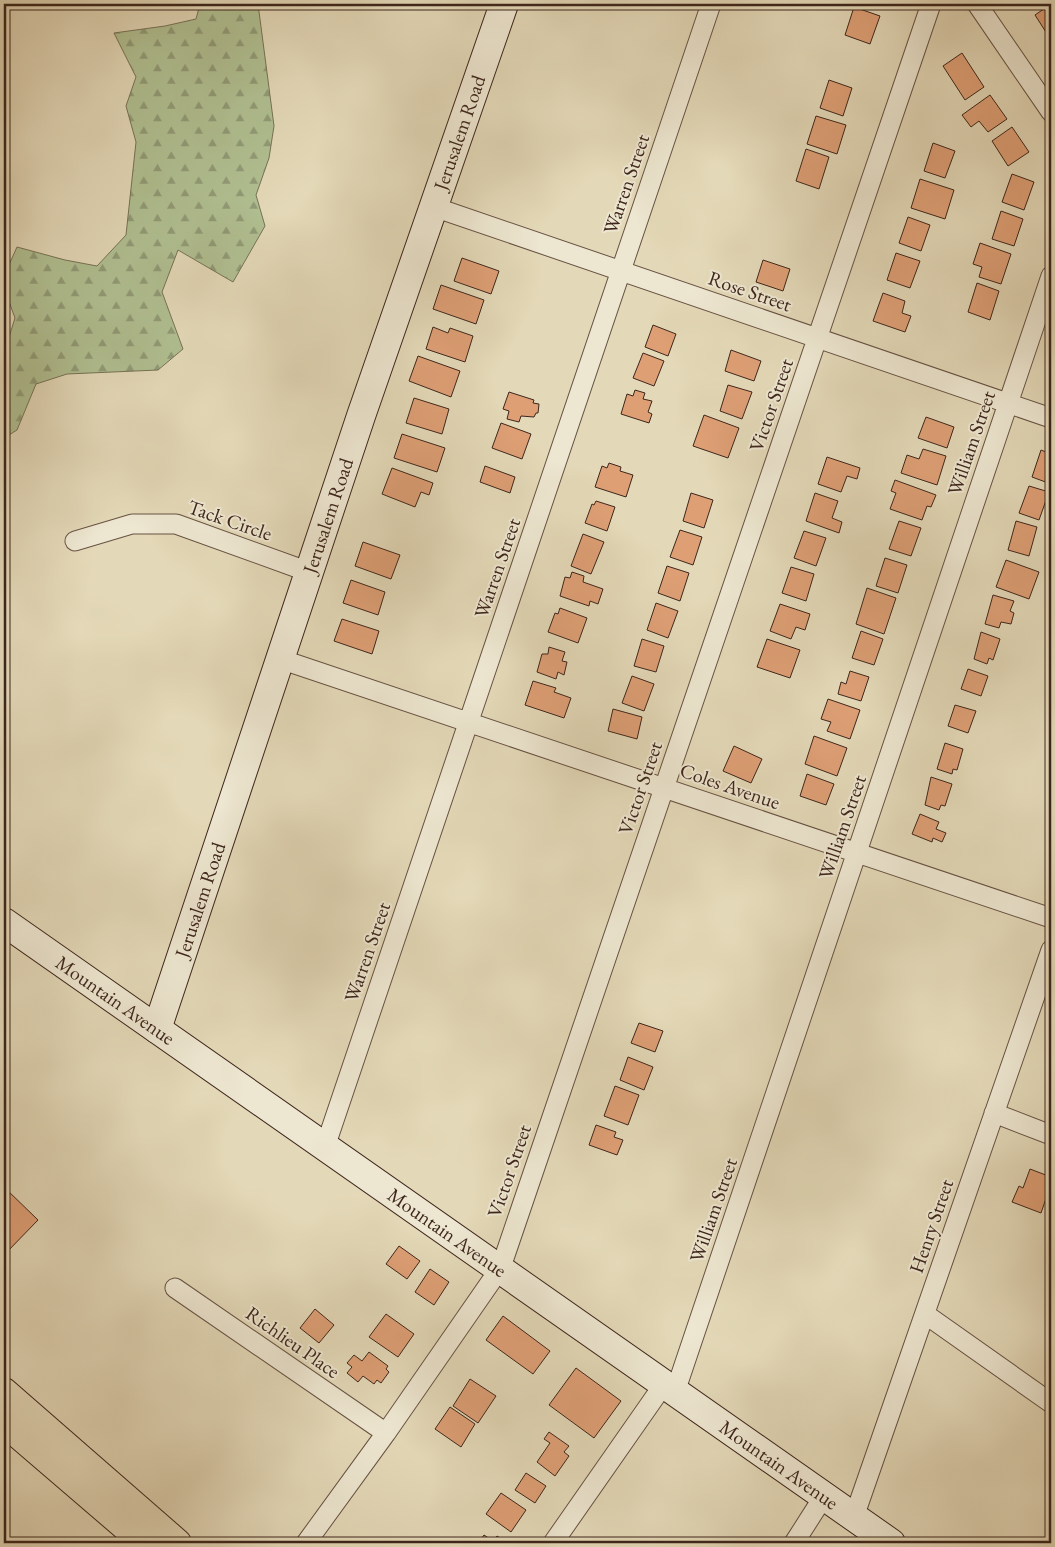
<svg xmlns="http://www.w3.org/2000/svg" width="1055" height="1547" viewBox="0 0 1055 1547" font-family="'EB Garamond',serif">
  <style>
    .forest { fill: url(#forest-firs); stroke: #777256 }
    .building { fill: #de9f75; stroke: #3e261c }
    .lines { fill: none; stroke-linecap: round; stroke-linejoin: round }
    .street-casing { stroke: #675243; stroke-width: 21 }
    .secondary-casing { stroke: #3e261c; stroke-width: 30 }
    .highway-casing { stroke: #3e261c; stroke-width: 30 }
    .street { stroke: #ede6d0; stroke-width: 19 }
    .secondary { stroke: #ede6d0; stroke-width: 28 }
    .highway { stroke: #e3d8b7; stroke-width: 28 }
    .labels { text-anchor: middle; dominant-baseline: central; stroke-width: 4; stroke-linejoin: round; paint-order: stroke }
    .street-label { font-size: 20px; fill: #3e261c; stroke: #ede6d0 }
  </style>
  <defs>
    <pattern id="forest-firs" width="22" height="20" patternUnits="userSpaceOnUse" patternTransform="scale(1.25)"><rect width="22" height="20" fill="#b0bf91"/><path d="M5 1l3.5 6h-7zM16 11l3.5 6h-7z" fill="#919b76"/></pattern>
  </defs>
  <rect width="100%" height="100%" fill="#e3d8b7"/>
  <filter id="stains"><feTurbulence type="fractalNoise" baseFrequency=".004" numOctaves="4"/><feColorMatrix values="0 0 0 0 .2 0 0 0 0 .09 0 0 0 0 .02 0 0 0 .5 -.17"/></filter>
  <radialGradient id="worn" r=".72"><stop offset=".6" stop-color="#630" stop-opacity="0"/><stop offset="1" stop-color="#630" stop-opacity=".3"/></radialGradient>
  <path class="forest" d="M200,4H258L274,126L269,158L256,195L265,226L233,282L178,250L162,292L183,349L158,370L67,374L36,384L17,430L4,438V353L15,318L4,288V276L17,247L65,260L97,266L126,235L136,142L126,106L136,77L114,33L165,26L196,19Z"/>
  <path class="building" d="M1051,4V40L1035,15Z
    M854,7L880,16L870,44L845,35Z
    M962,53L984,87L965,100L943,66Z
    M829,80L852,88L843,116L820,108Z
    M990,95L1007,119L988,132L979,121L971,127L962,115Z
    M816,116L846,125L837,154L807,144Z
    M1012,127L1029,152L1008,166L992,141Z
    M933,143L955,151L945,178L924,171Z
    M806,149L829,157L819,189L796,181Z
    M1012,174L1034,182L1024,210L1002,202Z
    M920,179L954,190L945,219L911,208Z
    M1001,211L1023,219L1014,246L992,239Z
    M908,217L930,225L921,251L899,243Z
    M980,243L1011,254L1001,284L979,277L982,267L973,264Z
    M896,253L920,261L910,288L887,280Z
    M462,258L499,271L491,294L454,281Z
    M763,260L790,269L783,291L756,282Z
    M977,283L999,291L990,320L968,312Z
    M441,285L484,300L476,324L433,309Z
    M883,293L905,301L902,313L911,316L905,332L873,321Z
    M653,325L676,334L668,356L645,347Z
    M433,327L448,333L450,328L473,336L465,362L426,349Z
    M731,350L761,361L754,381L725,371Z
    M643,353L664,361L654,386L633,378Z
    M418,356L460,371L451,397L409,381Z
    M728,385L752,392L742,419L720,411Z
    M635,390L645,393L643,399L652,401L648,412L652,414L649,423L621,414L627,394L633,396Z
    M509,392L534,400L533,403L539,404L538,413H536L534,417L521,416L519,422L507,419L509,411L503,409Z
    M414,398L449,409L442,434L406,423Z
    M704,415L739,428L728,458L693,446Z
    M926,417L954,427L947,448L918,438Z
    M501,423L531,434L522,459L492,448Z
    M402,434L445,448L437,472L394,458Z
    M923,449L946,456L937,485L901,473L907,455L919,459Z
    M1041,450L1051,454V484L1032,477Z
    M827,457L860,468L857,479L847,476L841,492L818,484Z
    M609,463L621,467L620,471L633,475L626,497L595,487L602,466L607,468Z
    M485,466L515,477L510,493L480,482Z
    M392,468L433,483L429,495L421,492L415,507L382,494Z
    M895,480L936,495L931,507L927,506L922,520L890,509L896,493L891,491Z
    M1029,486L1049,492L1039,520L1019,513Z
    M691,493L713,500L704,528L683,521Z
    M815,493L838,501L832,518L842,522L839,533L806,521Z
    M596,501L615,507L607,531L585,523L592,504L594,505Z
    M899,521L921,528L911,556L889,549Z
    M1016,521L1037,527L1029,556L1008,550Z
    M680,530L702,537L693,565L670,557Z
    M804,531L826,538L816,566L794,558Z
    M583,534L604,542L591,574L571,566Z
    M363,542L400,555L391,579L355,566Z
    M885,558L907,565L898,593L876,586Z
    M1006,560L1039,572L1029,599L996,587Z
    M667,566L689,573L680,601L658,593Z
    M791,567L814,574L806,601L782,593Z
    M572,572L584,576L583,582L603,589L598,604L590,601L589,606L560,596L565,577L570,578Z
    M351,580L385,592L378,615L343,603Z
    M867,588L896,598L884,634L856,624Z
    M993,595L1014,601L1010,611L1014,613L1011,624L1001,622L999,628L985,624Z
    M656,603L678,611L668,638L647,630Z
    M780,604L810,614L805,630L796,627L791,639L770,631Z
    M560,608L587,618L578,643L548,632L555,613L558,614Z
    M342,619L379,631L372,654L334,641Z
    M861,631L883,639L874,665L852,658Z
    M981,632L1000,639L993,660L989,658L987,664L974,659Z
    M642,639L664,646L656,672L634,666Z
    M767,639L800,650L790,678L757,667Z
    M549,647L565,652L562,661L567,662L564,675L558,672L556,679L537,672L542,654H548Z
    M968,669L988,676L981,696L961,689Z
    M850,671L869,677L861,701L838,694L841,682L846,684Z
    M632,676L654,684L644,711L622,703Z
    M533,681L556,688L554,692L571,698L564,718L525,705Z
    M828,699L860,710L850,739L827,731L831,722L821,719Z
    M955,705L976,711L968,733L948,726Z
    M613,709L642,717L637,739L608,731Z
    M814,736L847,748L837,776L805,764Z
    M945,743L963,749L957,770L953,769L952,774L937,769Z
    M734,746L762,759L751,783L723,771Z
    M807,774L834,784L826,805L800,796Z
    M931,777L952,784L945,806L941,805L939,810L925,805Z
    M920,814L939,822L936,829L946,833L942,842L933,838L932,842L912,834Z
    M639,1023L663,1031L655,1052L631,1043Z
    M628,1057L653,1067L644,1090L620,1080Z
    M1051,1085V1100L1046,1098Z
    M615,1086L639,1095L628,1125L604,1116Z
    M596,1125L616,1132L614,1137L623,1140L617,1155L589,1145Z
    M1030,1169L1051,1177V1184L1041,1213L1012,1202L1019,1186L1023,1188Z
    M4,1187L38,1220L4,1255Z
    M399,1246L420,1261L407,1279L386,1264Z
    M430,1269L449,1282L434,1305L415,1292Z
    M315,1309L334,1325L319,1343L300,1328Z
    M386,1314L414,1334L398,1357L369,1337Z
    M503,1316L550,1351L533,1374L486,1340Z
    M369,1352L388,1366L386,1369L389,1372L381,1383L377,1380L374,1384L363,1376L358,1382L347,1373L352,1367L347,1363L354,1355L362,1361Z
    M576,1368L621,1401L594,1438L549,1405Z
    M470,1379L496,1396L478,1423L453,1406Z
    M450,1407L475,1424L461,1447L435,1429Z
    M549,1432L569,1446L564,1452L569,1456L555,1476L537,1462L550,1443L544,1439Z
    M526,1473L546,1486L535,1503L515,1490Z
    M501,1493L526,1510L511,1532L486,1514Z
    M484,1535L493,1541L497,1536L508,1543H478Z"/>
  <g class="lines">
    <defs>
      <path id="street" d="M977,4L1051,112
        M434,207L1051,418
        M75,541L132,524H176L309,572
        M280,659L1051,918
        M994,1113L1051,1135
        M325,1147L711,4
        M175,1288L386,1433
        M925,1314L1051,1403
        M675,1392L1051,276
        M854,1517L1051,950
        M306,1543L386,1433L501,1267L931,4
        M553,1543L664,1384
        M794,1543L824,1496"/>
      <g id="secondary">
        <path id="s1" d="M4,922L891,1543"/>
        <path id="s2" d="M157,1029L361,416L504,4"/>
      </g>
      <path id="highway" d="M4,1392L177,1543
        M4,1422L145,1543"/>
    </defs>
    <use href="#street" class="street-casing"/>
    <use href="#secondary" class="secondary-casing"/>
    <use href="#highway" class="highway-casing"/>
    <use href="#street" class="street"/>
    <use href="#secondary" class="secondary"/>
    <use href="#highway" class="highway"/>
  </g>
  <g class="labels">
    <g class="street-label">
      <text stroke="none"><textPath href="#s2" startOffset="946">Jerusalem Road</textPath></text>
      <text transform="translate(626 184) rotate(-71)">Warren Street</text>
      <text transform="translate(750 291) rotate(19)">Rose Street</text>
      <text transform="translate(771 405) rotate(-71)">Victor Street</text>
      <text transform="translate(971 443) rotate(-71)">William Street</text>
      <text stroke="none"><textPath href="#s2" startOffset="541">Jerusalem Road</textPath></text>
      <text transform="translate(230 520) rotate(19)">Tack Circle</text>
      <text transform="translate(497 568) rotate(-71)">Warren Street</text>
      <text transform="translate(730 786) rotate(19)">Coles Avenue</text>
      <text transform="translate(640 788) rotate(-71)">Victor Street</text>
      <text transform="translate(842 827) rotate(-71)">William Street</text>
      <text stroke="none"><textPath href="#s2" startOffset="136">Jerusalem Road</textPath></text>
      <text transform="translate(367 952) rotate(-71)">Warren Street</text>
      <text stroke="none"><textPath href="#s1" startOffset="136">Mountain Avenue</textPath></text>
      <text transform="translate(509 1171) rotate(-71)">Victor Street</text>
      <text transform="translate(713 1210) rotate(-71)">William Street</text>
      <text transform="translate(931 1226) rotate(-71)">Henry Street</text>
      <text stroke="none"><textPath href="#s1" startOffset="541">Mountain Avenue</textPath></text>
      <text transform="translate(293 1342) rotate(35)">Richlieu Place</text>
      <text stroke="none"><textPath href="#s1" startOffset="946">Mountain Avenue</textPath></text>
    </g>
  </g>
  <rect width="1055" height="1547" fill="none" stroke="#e3d8b7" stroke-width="20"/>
  <rect x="5" y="5" width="1045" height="1537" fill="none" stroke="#3e261c" stroke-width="2.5"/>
  <rect x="10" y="10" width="1035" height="1527" fill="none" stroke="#3e261c"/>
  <rect width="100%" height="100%" filter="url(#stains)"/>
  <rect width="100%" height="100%" fill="url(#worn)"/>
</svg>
